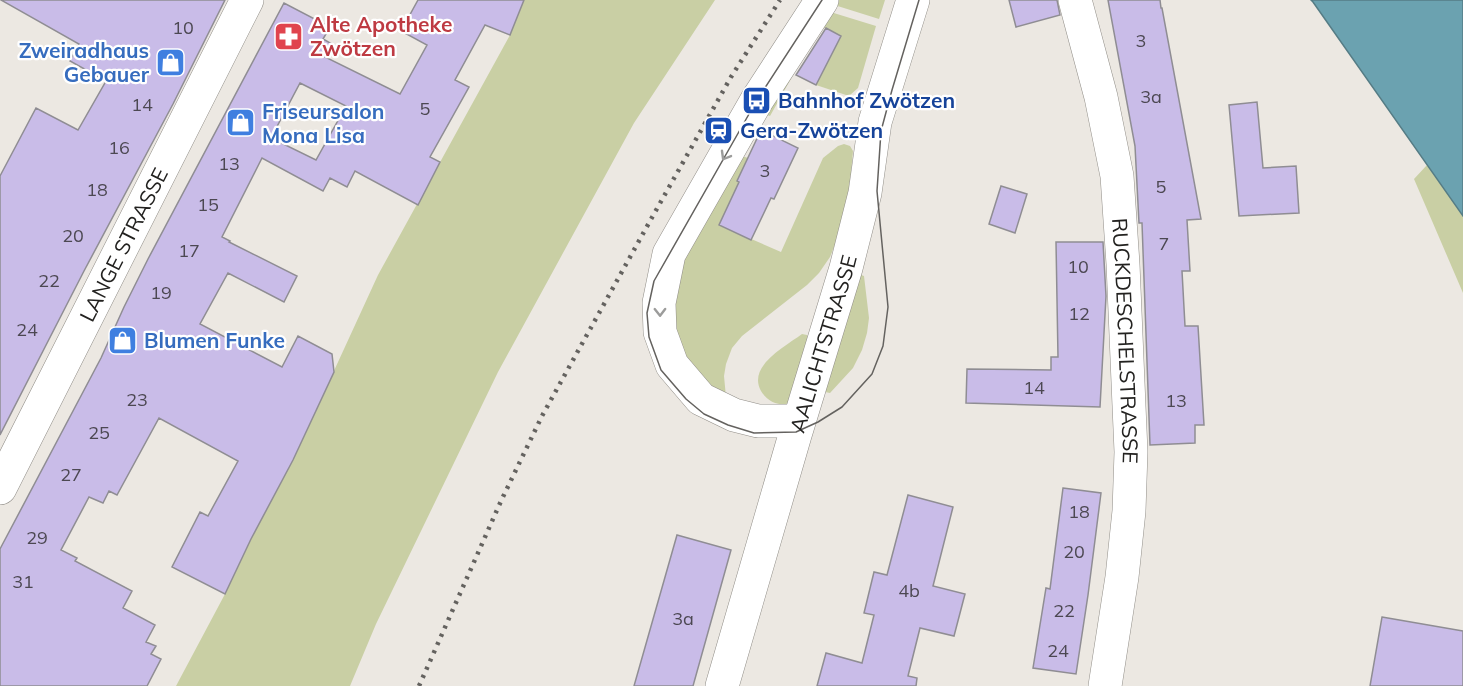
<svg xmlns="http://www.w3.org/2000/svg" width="1463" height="686" viewBox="0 0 1463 686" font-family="Mulish,sans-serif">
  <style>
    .green { fill: #c9cfa4 }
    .water { fill: #6ba2b0; stroke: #557c85; stroke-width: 1.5 }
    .building { fill: #c9bce8; stroke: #8f8d93; stroke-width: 1.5; fill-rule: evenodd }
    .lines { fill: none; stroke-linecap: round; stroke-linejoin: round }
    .minor-casing { stroke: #918e88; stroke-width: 34 }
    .minor { stroke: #fff; stroke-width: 33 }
    .tram { stroke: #64625f; stroke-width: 1.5 }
    .rail { stroke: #64625f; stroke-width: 4.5; stroke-dasharray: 3 6; stroke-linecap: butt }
    .oneway { stroke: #9c9c9b }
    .labels { text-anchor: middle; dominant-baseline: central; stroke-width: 4.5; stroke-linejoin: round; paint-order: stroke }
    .number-label { font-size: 18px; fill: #4c4852 }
    .health-label { font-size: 21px; font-weight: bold; fill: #be3a42; stroke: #fff; text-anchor: start }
    .shop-label { font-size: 21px; font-weight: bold; fill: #366cbe; stroke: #fff; text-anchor: start }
    .transit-label { font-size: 21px; font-weight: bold; fill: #164399; stroke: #fff; text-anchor: start }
    .street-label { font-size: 21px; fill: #232220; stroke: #fff }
  </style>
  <rect width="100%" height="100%" fill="#ece8e2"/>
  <path class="green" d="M524,0H715L634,123L498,372L376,624L350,686H176L225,594L251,539L293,460L378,275L510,35Z
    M830,0H885L879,19L828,3Z
    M824,10L876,26L858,88L849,96L816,85L841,36L818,25L792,77L770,116L760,113Z
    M844,144L850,146L853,151L851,174L848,196L836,242L830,257L819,273L807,285L742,336L732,348L726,364L724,376L726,397L691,376L670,320L685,239L736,154L748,158L737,181L739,182L719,225L781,252L823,158L838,146Z
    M1427,165L1463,216V293L1414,179Z
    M861,275L864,276L869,318L867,333L862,350L853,368L830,393L825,392L858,276Z
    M802,334L807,335L808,338L790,401L785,405C775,404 767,401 761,391C747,366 786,346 802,334Z"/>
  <path class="water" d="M1311,0H1463V216L1313,2Z"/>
  <path class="building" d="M1,0H225L173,104L84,271L0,435V176L36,108L78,130L106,81L70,61L79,44Z
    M418,0H524L510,35L485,25L455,80L469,87L430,157L440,162L418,205L355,171L347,187L330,178L323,191L262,158L222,237L230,241L229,242L297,276L284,302L228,273L200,324L282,367L298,336L332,354L334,372L293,460L251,539L225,594L172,567L200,512L208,516L238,461L159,418L117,495L109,491L103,503L89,497L61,550L77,558L75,561L132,591L123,608L155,625L146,642L156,646L151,654L161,659L147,686H0V549L101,358L124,307L148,259L284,3L330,27L323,39L332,44L325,57L400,94L427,45L401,31ZM300,83L346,106L316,160L271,138Z
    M1009,0H1057L1060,15L1016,27Z
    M1108,0H1160L1161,8H1162L1201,219L1187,220L1190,271H1182L1185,326H1198L1204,425H1195V443L1150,445L1142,223H1139L1135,146Z
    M826,28L841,36L816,85L796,75Z
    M1257,102L1263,168L1296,166L1299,213L1239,216L1229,105Z
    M761,130L798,148L774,199L771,198L751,240L719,225L739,182L737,181Z
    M1001,186L1027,194L1015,233L989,224Z
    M1056,242H1103L1106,296L1100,407L966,403L967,369L1051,370V357H1058Z
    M1063,488L1101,493L1088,595L1076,674L1033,668L1046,588L1050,589Z
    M908,495L953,507L933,586L965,594L954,636L920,628L908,676L917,678L916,686H817L826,653L862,663L874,615L864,613L874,572L887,575Z
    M677,535L731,550L693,686H634Z
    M1382,617L1463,631V686H1370Z"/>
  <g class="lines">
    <defs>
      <g id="minor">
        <path id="s1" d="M1075,0L1101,97L1117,176L1123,264L1129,406L1131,452L1129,511L1122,577L1105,686"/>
        <path d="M790,421H758L734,415L701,399L672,365L660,332L659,303L669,254L757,100L822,0"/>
        <path id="s2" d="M0,488L247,0"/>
        <path id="s3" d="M722,686L795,435L846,268L865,193L875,122L913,0"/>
      </g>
    </defs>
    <use href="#minor" class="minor-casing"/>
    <use href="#minor" class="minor"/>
    <path class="tram" d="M822,0L757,100L654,281L647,313L649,337L661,370L686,399L704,414L728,425L754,433L796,432L818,422L842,407L872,374L883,346L888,307L877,191L881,131L892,90L919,0"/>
    <path class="rail" d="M419,686L501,501L542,416L650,221L731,77L780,0"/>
  </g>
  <defs><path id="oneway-chevron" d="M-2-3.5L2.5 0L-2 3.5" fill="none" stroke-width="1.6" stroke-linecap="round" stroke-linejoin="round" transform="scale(1.5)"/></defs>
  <g class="oneway">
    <use href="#oneway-chevron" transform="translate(725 156) rotate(120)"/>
    <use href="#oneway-chevron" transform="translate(660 312) rotate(89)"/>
  </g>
  <defs>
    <symbol id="pharmacy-square" viewBox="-11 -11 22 22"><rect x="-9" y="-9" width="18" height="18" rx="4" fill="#e0444e" stroke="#fff"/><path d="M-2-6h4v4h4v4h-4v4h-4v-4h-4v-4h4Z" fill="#fff"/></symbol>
    <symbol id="shop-square" viewBox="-11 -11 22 22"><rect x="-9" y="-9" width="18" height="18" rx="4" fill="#3f7fe0" stroke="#fff"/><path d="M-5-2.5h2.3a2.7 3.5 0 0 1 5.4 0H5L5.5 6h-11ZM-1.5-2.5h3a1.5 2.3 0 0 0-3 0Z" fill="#fff"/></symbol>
    <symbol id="bus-square" viewBox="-11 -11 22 22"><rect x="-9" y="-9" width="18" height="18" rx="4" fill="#1a4fb4" stroke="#fff"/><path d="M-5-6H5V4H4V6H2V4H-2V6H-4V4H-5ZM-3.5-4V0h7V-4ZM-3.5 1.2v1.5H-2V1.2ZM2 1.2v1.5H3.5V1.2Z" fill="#fff"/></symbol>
    <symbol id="station-square" viewBox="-11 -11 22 22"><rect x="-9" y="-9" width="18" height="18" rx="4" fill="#1a4fb4" stroke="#fff"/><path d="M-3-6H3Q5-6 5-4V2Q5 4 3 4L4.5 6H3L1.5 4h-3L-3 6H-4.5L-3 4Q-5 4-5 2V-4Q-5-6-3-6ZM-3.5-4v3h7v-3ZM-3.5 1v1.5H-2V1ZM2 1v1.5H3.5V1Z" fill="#fff"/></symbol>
  </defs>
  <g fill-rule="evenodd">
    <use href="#pharmacy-square" x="272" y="20" width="33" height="33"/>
    <use href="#shop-square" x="154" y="46" width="33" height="33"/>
    <use href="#bus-square" x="740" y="84" width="33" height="33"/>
    <use href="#shop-square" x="224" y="106" width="33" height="33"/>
    <use href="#station-square" x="702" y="114" width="33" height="33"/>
    <use href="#shop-square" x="106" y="324" width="33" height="33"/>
  </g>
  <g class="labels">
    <g class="number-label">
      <text x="183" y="27">10</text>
      <text x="1141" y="40">3</text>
      <text x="1151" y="96">3a</text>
      <text x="142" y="104">14</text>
      <text x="425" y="108">5</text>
      <text x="119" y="147">16</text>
      <text x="229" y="163">13</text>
      <text x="765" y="170">3</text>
      <text x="1161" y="186">5</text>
      <text x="97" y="189">18</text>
      <text x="208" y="204">15</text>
      <text x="73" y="235">20</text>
      <text x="1164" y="243">7</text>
      <text x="189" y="250">17</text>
      <text x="1078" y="266">10</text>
      <text x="49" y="280">22</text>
      <text x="161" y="292">19</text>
      <text x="1079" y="313">12</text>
      <text x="27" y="329">24</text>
      <text x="1034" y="387">14</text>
      <text x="137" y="399">23</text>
      <text x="1176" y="400">13</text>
      <text x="99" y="432">25</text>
      <text x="71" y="474">27</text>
      <text x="1079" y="511">18</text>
      <text x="37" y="537">29</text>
      <text x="1074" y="551">20</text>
      <text x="23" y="581">31</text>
      <text x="909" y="590">4b</text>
      <text x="1064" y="610">22</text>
      <text x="683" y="618">3a</text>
      <text x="1058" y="650">24</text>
    </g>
    <g class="health-label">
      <text x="310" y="24">Alte Apotheke<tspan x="310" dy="24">Zwötzen</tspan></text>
    </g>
    <g class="shop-label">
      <text x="149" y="50" text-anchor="end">Zweiradhaus<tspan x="149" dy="24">Gebauer</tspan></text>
      <text x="262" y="111">Friseursalon<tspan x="262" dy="24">Mona Lisa</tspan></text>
      <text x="144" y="340">Blumen Funke</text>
    </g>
    <g class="transit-label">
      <text x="778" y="100">Bahnhof Zwötzen</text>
      <text x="740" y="130">Gera-Zwötzen</text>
    </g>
    <g class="street-label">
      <text stroke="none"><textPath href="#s2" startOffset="273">LANGE STRASSE</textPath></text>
      <text stroke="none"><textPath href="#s1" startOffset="346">RUCKDESCHELSTRASSE</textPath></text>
      <text stroke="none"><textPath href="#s3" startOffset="357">AALICHTSTRASSE</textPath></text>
    </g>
  </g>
</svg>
